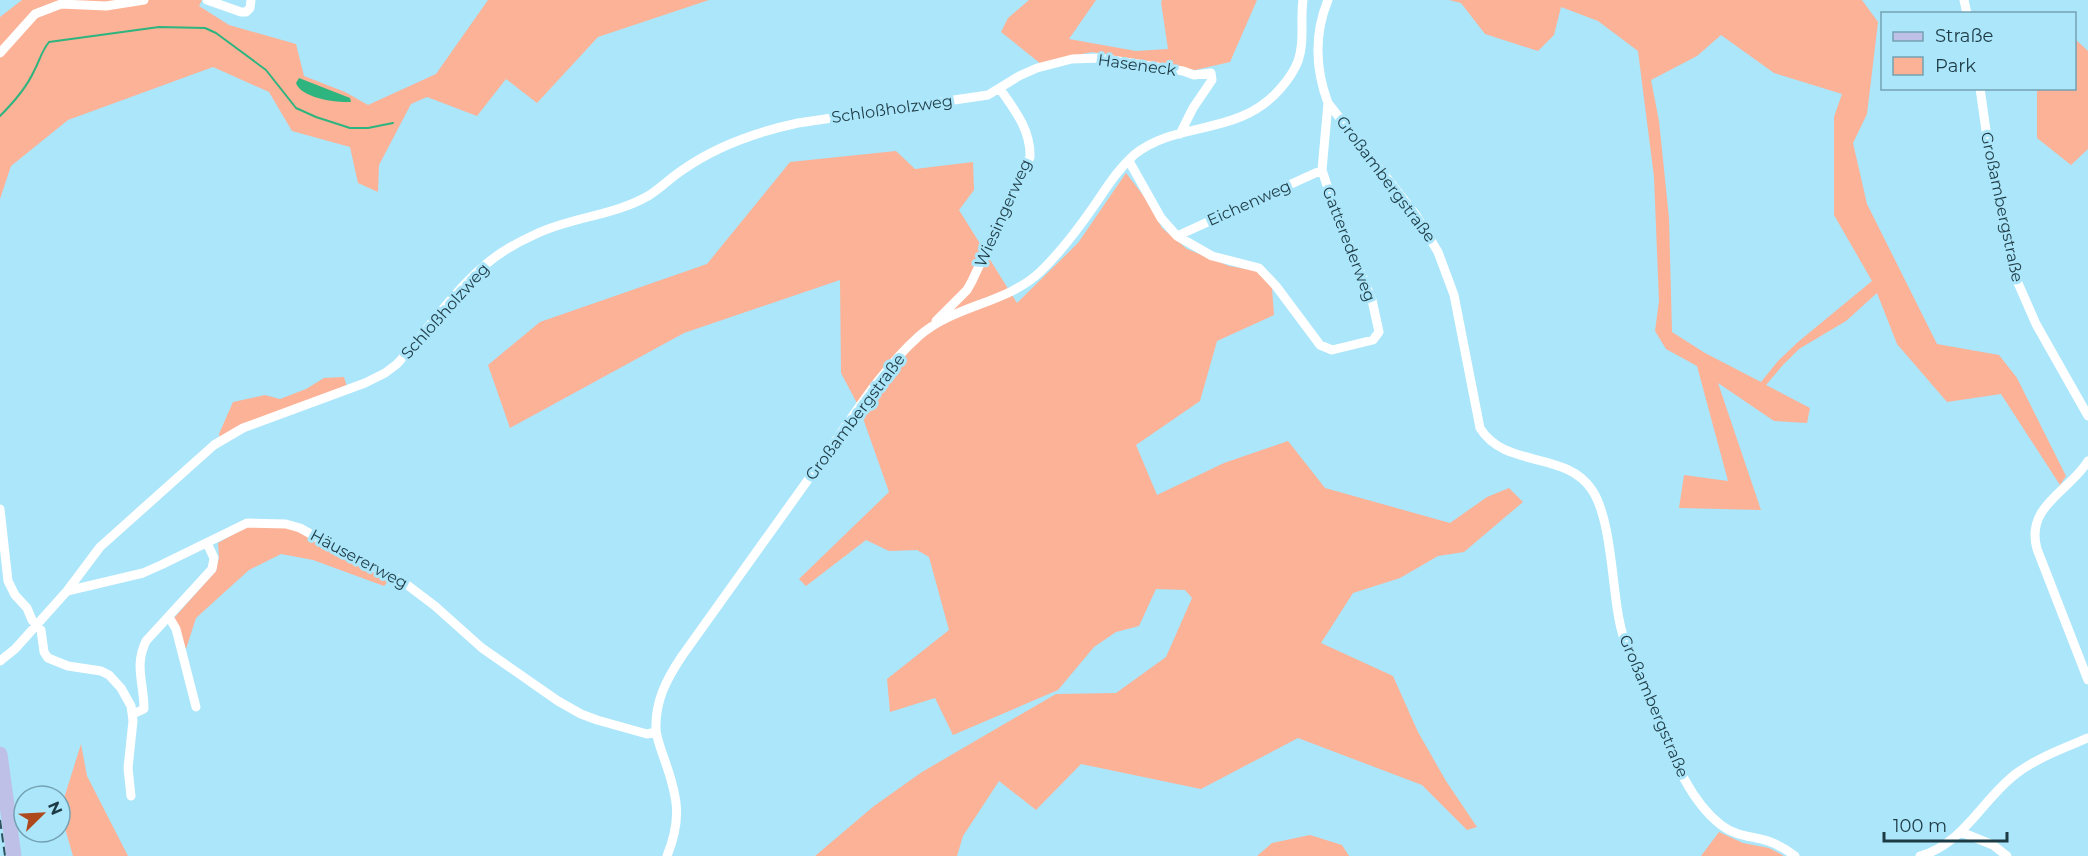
<svg xmlns="http://www.w3.org/2000/svg" width="2088" height="856" viewBox="0 0 2088 856" font-family="Montserrat,sans-serif">
  <style>
    .green { fill: #fbb297; fill-rule: evenodd }
    .water { fill: #2eb47e }
    .lines { fill: none; stroke-linecap: round; stroke-linejoin: round }
    .stream { stroke: #2eb47e; stroke-width: 2 }
    .minor { stroke: #fff; stroke-width: 9 }
    .primary { stroke: #bec0e8; stroke-width: 15 }
    .rail { stroke: #30525d; stroke-width: 2; stroke-dasharray: 9 4.5; stroke-linecap: butt }
    .labels { text-anchor: middle; dominant-baseline: central; stroke-width: 6; stroke-linejoin: round; paint-order: stroke }
    .street-label { font-size: 16px; fill: #1d3b45; stroke: #ace6fa }
  </style>
  <rect width="100%" height="100%" fill="#ace6fa"/>
  <path class="green" d="M22,0H202L199,6L229,25L296,44L304,76L345,92L368,105L436,74L488,0H709L598,37L537,103L506,79L477,116L427,97L411,104L379,165L378,192L358,183L350,147L292,131L269,92L213,67L68,120L11,166L0,199V17Z
    M1029,0H1096L1069,39L1136,51L1168,49L1161,2L1162,0H1257L1230,62L1195,70L1092,52L1056,59L1041,64L1001,32L1008,18Z
    M1449,0H1862L1878,22L1867,114L1853,143L1867,204L1937,344L1999,355L2017,378L2066,476L2060,485L2001,394L1947,402L1897,344L1877,293L1846,321L1799,349L1782,366L1766,385L1810,408L1807,423L1774,421L1718,383L1761,510L1679,508L1684,475L1728,481L1697,366L1666,349L1655,331L1659,301L1654,177L1638,51L1598,21L1561,7L1554,35L1538,51L1485,34L1461,3ZM1721,35L1774,73L1842,94L1834,117V215L1872,281L1798,342L1778,361L1761,382L1705,353L1672,332L1669,218L1659,121L1651,80L1697,56Z
    M2075,39L2088,51V149L2071,165L2037,138V89L2074,88Z
    M896,151L915,169L973,162L974,190L959,210L1017,303L1078,243L1126,173L1146,199L1162,228L1187,249L1229,266L1257,271L1272,288L1274,315L1217,341L1200,401L1136,445L1157,495L1224,463L1288,441L1325,488L1450,523L1487,497L1509,488L1523,502L1464,552L1438,556L1400,578L1353,593L1321,643L1393,676L1418,732L1446,781L1477,827L1467,830L1422,785L1298,738L1201,789L1081,764L1036,810L999,781L963,836L957,856H815L874,806L922,772L1056,694L1116,693L1166,657L1192,598L1185,590L1156,589L1139,626L1116,632L1094,647L1058,690L953,735L935,698L890,712L887,679L949,630L929,557L917,550L889,551L866,540L806,586L799,579L889,492L859,407L841,373L840,280L684,333L510,428L488,365L540,322L707,264L790,162Z
    M344,377L347,387L220,439L219,434L233,402L265,395L280,399L306,389L324,378Z
    M248,526L286,527L302,532L391,578L384,586L313,560L281,554L249,570L196,618L186,649L174,618L216,571L219,557L218,543Z
    M81,744L87,776L128,856H73L60,811Z
    M1719,832L1743,843L1769,848L1784,856H1701Z
    M1310,835L1342,845L1349,856H1257L1272,843Z"/>
  <path class="water" d="M299,78L350,98L351,102C336,103 301,98 296,83Z"/>
  <g class="lines">
    <path class="stream" d="M0,116C13,103 26,89 34,71C40,60 41,52 49,42L159,27L205,28L216,33L266,70L296,108L316,117L350,128H368L393,123"/>
    <path class="minor" d="M207,0L241,12H246L250,8L251,0
      M1328,0C1314,34 1315,68 1328,103L1416,215L1438,252L1454,295L1480,428C1505,469 1566,450 1592,490C1611,518 1612,584 1619,619C1624,647 1638,673 1650,699C1668,741 1683,795 1721,825C1735,836 1751,836 1768,841C1777,844 1787,850 1795,856
      M1964,0L1967,14
      M0,53L35,14L61,4L106,6L144,0
      M1980,88L1990,159L2018,283L2036,324L2088,416
      M1129,161L1161,218L1177,236L1212,256L1259,268L1276,286L1320,345L1332,350L1373,340L1379,332L1372,300L1335,210L1322,170L1328,103
      M1177,236L1322,170
      M936,321L967,290L972,281L1030,157C1031,130 1014,109 1000,89
      M2088,461C2069,492 2025,506 2037,549L2088,680
      M0,509L8,581L15,595L27,608L32,620L41,630L44,652L48,658L68,666L101,671L109,675L121,688L131,706L133,721L128,768L131,796
      M67,591L143,573L161,565L247,523L286,524L300,528L341,551L402,581L435,606L482,648L558,701L581,714L597,720L647,734L656,732
      M169,617L176,629L196,707
      M0,661L15,649L67,591L100,547L214,445L243,428L365,383L385,373L397,364C425,333 453,292 485,265C499,253 518,242 536,234C571,217 613,216 648,196C660,189 669,179 681,171C716,146 756,132 798,123L988,95L1019,76L1037,68L1072,59L1099,58L1183,71L1194,75L1211,73L1212,80L1193,108L1180,134
      M133,714L144,709C144,683 134,666 146,641L212,569L214,558L207,543
      M1961,832L1993,845L2007,856
      M667,856C682,819 678,798 665,761C662,752 657,740 656,730C655,701 666,680 682,656C728,592 774,528 820,463C851,420 879,372 919,336C954,305 1006,304 1040,272C1060,253 1078,229 1094,206C1107,187 1118,169 1135,154C1178,120 1238,137 1280,89C1287,81 1294,72 1298,61C1305,42 1300,20 1303,0
      M1920,856C1964,844 1983,798 2017,773C2039,757 2064,748 2088,738"/>
    <path class="primary" d="M0,754L14,856"/>
    <path class="rail" d="M0,820L5,856"/>
  </g>
  <g class="labels">
    <g class="street-label">
      <text transform="translate(1137 65) rotate(8)">Haseneck</text>
      <text transform="translate(892 109) rotate(-8)">Schloßholzweg</text>
      <text transform="translate(1386 179) rotate(53)">Großambergstraße</text>
      <text transform="translate(1249 203) rotate(-24)">Eichenweg</text>
      <text transform="translate(2002 207) rotate(78)">Großambergstraße</text>
      <text transform="translate(1003 213) rotate(-66)">Wiesingerweg</text>
      <text transform="translate(1349 244) rotate(69)">Gatterederweg</text>
      <text transform="translate(445 311) rotate(-48)">Schloßholzweg</text>
      <text transform="translate(855 417) rotate(-53)">Großambergstraße</text>
      <text transform="translate(359 559) rotate(28)">Häusererweg</text>
      <text transform="translate(1654 706) rotate(67)">Großambergstraße</text>
    </g>
  </g>
  <rect x="1881" y="12" width="195" height="78" fill="#ace6fa" stroke="#73a2b2" stroke-width="1.5"/>
  <rect x="1893" y="32" width="30" height="9" fill="#bec0e8" stroke="#73a2b2" stroke-width="1.5"/>
  <text x="1935" y="42" font-size="18" fill="#1d3b45">Straße</text>
  <rect x="1893" y="57" width="30" height="18" fill="#fbb297" stroke="#73a2b2" stroke-width="1.5"/>
  <text x="1935" y="72" font-size="18" fill="#1d3b45">Park</text>
  <g transform="translate(42 814) rotate(66)"><circle r="28" fill="#ace6fa" stroke="#73a2b2" stroke-width="1.5"/>
  <path d="M0-4.5L10 22L0 15L-10 22Z" fill="#ae491d"/>
  <text y="-9" font-size="16" font-weight="bold" text-anchor="middle" fill="#1d3b45">N</text>
  </g>
  <path d="M1884 832v9h123v-9" fill="none" stroke="#1d3b45" stroke-width="3"/>
  <text x="1893" y="832" font-size="18" fill="#1d3b45" stroke="#ace6fa" stroke-width="4.5" paint-order="stroke">100 m</text>
</svg>
